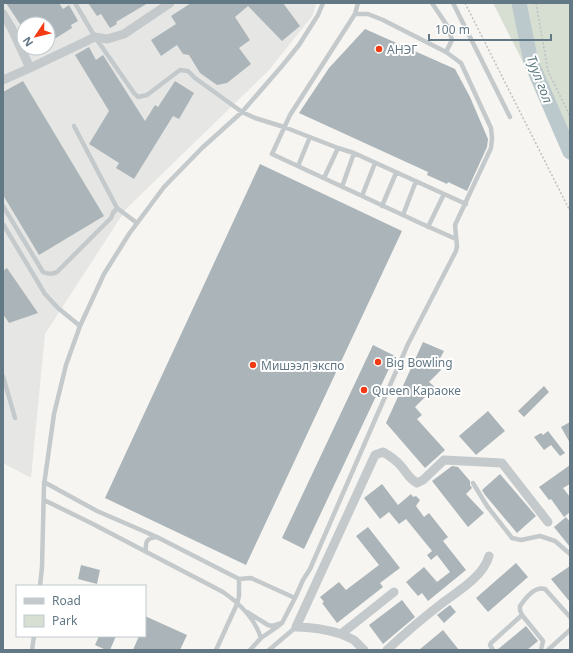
<svg xmlns="http://www.w3.org/2000/svg" width="573" height="653" viewBox="0 0 573 653" font-family="'Noto Sans',sans-serif">
  <style>
    .built { fill: #e6e7e5; fill-rule: evenodd }
    .green { fill: #d7ded2 }
    .lines { fill: none; stroke-linecap: round; stroke-linejoin: round }
    .river { stroke: #bbc9cd; stroke-width: 15 }
    .building { fill: #abb5b9 }
    .path { stroke: #bec0c2; stroke-width: 1.5; stroke-dasharray: 2 2; stroke-linecap: butt }
    .lane { stroke: #c4c9cb; stroke-width: 4.5 }
    .street { stroke: #c4c9cb; stroke-width: 9 }
    .poi-dot { fill: #f23a14; stroke: #fff; stroke-width: 1.5 }
    .labels { text-anchor: middle; dominant-baseline: central; stroke-width: 4; stroke-linejoin: round; paint-order: stroke }
    .poi-label { font-size: 12px; fill: #627885; stroke: #fff; text-anchor: start }
    .water-label { font-size: 13px; font-style: italic; fill: #5d7b82; stroke: #fff }
  </style>
  <rect width="100%" height="100%" fill="#f6f5f1"/>
  <path class="built" d="M3,3H316L313,15L269,70L126,209L45,334L31,478L3,463ZM24,24H48V48H24Z"/>
  <path class="green" d="M493,3H570V155Z"/>
  <g class="lines">
    <path class="river" d="M519,3L531,62L570,152"/>
  </g>
  <path class="building" d="M6,3H59L63,9L69,5L78,21L71,25L72,28L48,43V24H20Z
    M88,3H148L116,22L117,24L110,28L101,14L97,16Z
    M191,3H283L300,26L282,41L248,6L235,17L250,40L239,48L251,64L227,83L217,85L200,73L189,55L183,54L177,45L161,56L151,40L176,24L171,16Z
    M365,29L455,69L470,97L488,139L487,147L467,191L448,182L447,184L427,175L428,172L299,113L329,68Z
    M89,47L96,60L103,55L145,121L155,105L158,107L175,81L194,93L179,119L173,116L134,179L116,168L119,163L89,144L109,111L75,55Z
    M23,81L104,216L39,255L3,195V92Z
    M260,164L402,231L246,565L105,498Z
    M7,268L38,313L9,323L3,314V271Z
    M423,342L444,351L437,364L441,370L429,382L435,387L415,407L422,415L417,419L445,450L425,468L386,423Z
    M373,345L395,356L304,549L282,538Z
    M544,386L549,392L524,417L518,411Z
    M488,411L505,431L476,455L459,436Z
    M570,422V443L561,427Z
    M548,431L565,453L560,456L551,445L544,450L534,437L541,433L543,435Z
    M570,465V484L563,488L570,497V512L564,517L551,499L549,500L539,487Z
    M452,466L458,467L470,481V485L472,488L466,494L484,513L468,527L432,481Z
    M500,474L536,516L517,533L485,495L482,490Z
    M382,484L398,505L411,494L413,497L416,496L420,500L416,506L424,517L429,513L448,537L443,541L466,570L428,601L422,593L418,596L406,582L424,567L437,582L450,572L437,555L431,560L427,555L432,551L406,519L399,524L389,512L380,519L364,498Z
    M566,517L570,522V547L554,527Z
    M368,527L400,568L380,583L383,587L337,623L322,603L324,602L320,597L339,582L346,590L379,565L356,536Z
    M516,563L528,577L488,612L476,598Z
    M81,565L100,570L97,584L78,579Z
    M570,566V602L551,579Z
    M402,600L415,617L383,644L369,625Z
    M450,605L456,612L444,623L437,615Z
    M145,616L187,635L180,650H133L139,636H145Z
    M526,626L538,641L527,650H497Z
    M443,630L459,650H419Z
    M99,636H116L110,650H106L95,645Z"/>
  <g class="lines">
    <path class="path" d="M465,3L570,211
      M536,3L548,71L570,116"/>
    <path class="lane" d="M75,3L95,37L134,93L138,97L147,95L180,70L188,71L195,78L242,112L255,118L284,127L338,148L354,153L466,204
      M432,3L448,27L452,40L446,52
      M453,3L510,117
      M355,14L358,3
      M74,126L117,208
      M298,166L310,137
      M324,178L338,148
      M342,187L354,153
      M362,196L375,163
      M3,206L43,272C48,274 52,275 57,272L111,218L113,213L117,208L137,223
      M382,206L396,173
      M403,215L416,181
      M3,224L45,294L58,308L80,326
      M428,227L444,194
      M3,376L15,418
      M44,482L97,511L157,537L239,579L251,578L295,598
      M473,483L487,506L512,538L521,540L540,536L555,541L570,554
      M44,500L91,523L223,592C239,603 255,619 261,638
      M146,552C145,542 146,538 157,537
      M40,586L42,567L44,485L54,414L66,365L80,326L104,274L129,234L164,187L202,148L242,112L282,66L299,45L318,15L323,3
      M247,612L268,625L272,626L282,623
      M32,650L34,636
      M216,650L237,604L239,596V579
      M250,650L261,638L277,627L282,623L295,598L303,580L310,569L408,344L456,251L457,246L455,225L491,148L492,138L491,128L461,63L446,52L383,20L368,14H355L290,115L272,154L420,223L456,239
      M269,650L296,627
      M493,650L490,645L491,643L522,615
      M541,650L543,641L522,615L520,610V606C525,599 534,586 545,589L570,617
      M548,650L570,630"/>
    <path class="street" d="M3,14L11,27L30,68
      M3,80L30,68L95,37L107,39L124,34L170,3
      M341,634C325,629 313,627 296,627L375,455L383,452C390,456 396,460 401,466C408,474 408,478 417,483L423,480L444,460L502,463L548,522
      M364,650L354,640L341,634L394,592
      M387,650C404,634 423,618 441,604C458,591 483,577 489,556"/>
  </g>
  <g class="poi-dot">
    <circle cx="379" cy="49" r="4"/>
    <circle cx="378" cy="362" r="4"/>
    <circle cx="253" cy="365" r="4"/>
    <circle cx="364" cy="390" r="4"/>
  </g>
  <g class="labels">
    <g class="poi-label">
      <text x="387" y="49">АНЭГ</text>
      <text x="386" y="362">Big Bowling</text>
      <text x="261" y="365">Мишээл экспо</text>
      <text x="372" y="390">Queen Караоке</text>
    </g>
    <g class="water-label">
      <text transform="translate(540 79) rotate(69)">Туул гол</text>
    </g>
  </g>
  <rect width="573" height="653" fill="none" stroke="#627885" stroke-width="8"/>
  <rect x="16" y="585" width="130" height="52" fill="#ffffff" stroke="#c0c9ce"/>
  <rect x="24" y="598" width="20" height="6" fill="#c4c9cb" stroke="#c0c9ce"/>
  <text x="52" y="605" font-size="12" fill="#627885">Road</text>
  <rect x="24" y="615" width="20" height="12" fill="#d7ded2" stroke="#c0c9ce"/>
  <text x="52" y="625" font-size="12" fill="#627885">Park</text>
  <g transform="translate(36 36) rotate(235)"><circle r="19" fill="#ffffff" stroke="#c0c9ce"/>
  <path d="M0-3L7 15L0 10L-7 15Z" fill="#f23a14"/>
  <text y="-6" font-size="11" font-weight="bold" text-anchor="middle" fill="#627885">N</text>
  </g>
  <path d="M429 34v6h122v-6" fill="none" stroke="#627885" stroke-width="2"/>
  <text x="435" y="34" font-size="12" fill="#627885" stroke="#ffffff" stroke-width="3" paint-order="stroke">100 m</text>
</svg>
